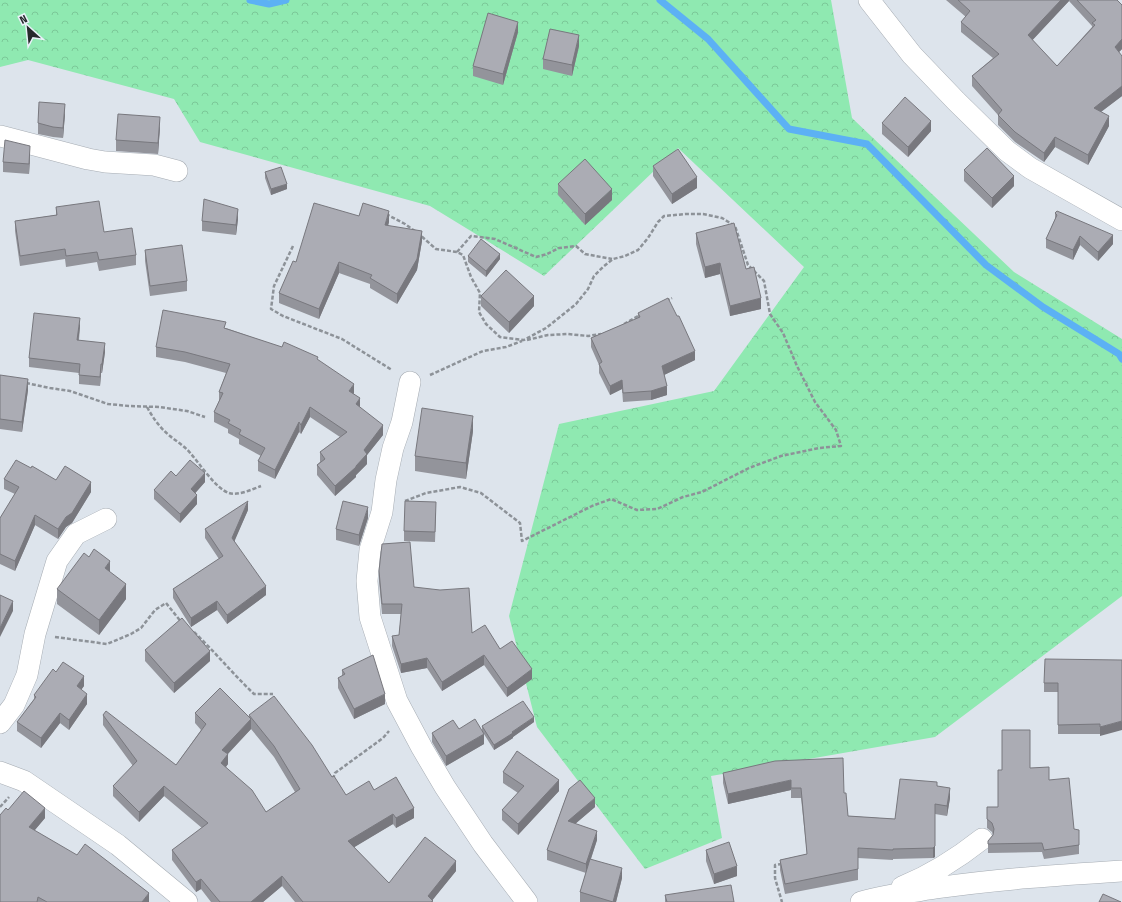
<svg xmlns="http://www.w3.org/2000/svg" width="1122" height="902" viewBox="0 0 1122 902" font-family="'Fira Sans Condensed',sans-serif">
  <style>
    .forest { fill: url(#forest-crowns) }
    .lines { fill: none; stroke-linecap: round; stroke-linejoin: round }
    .stream { stroke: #5cb1f4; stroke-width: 7 }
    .minor-casing { stroke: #a6acb3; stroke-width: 22 }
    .path { stroke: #8d9298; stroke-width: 2.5; stroke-dasharray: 4 2; stroke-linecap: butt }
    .minor { stroke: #fff; stroke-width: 21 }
    .wall { fill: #93949b; fill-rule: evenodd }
    .shaded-wall { fill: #78787e }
    .building { fill: #abacb4; stroke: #78787e }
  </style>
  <defs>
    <pattern id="forest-crowns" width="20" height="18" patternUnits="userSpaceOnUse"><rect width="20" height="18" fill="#8fe9b1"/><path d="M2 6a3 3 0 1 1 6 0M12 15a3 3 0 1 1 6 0" fill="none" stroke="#7bc898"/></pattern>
  </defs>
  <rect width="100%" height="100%" fill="#dde4ec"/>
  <path class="forest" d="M0,0H831L852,118L1014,272L1122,339V596L935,737L711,776L722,838L645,869L537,727L509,616L559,424L714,391L804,267L678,148L544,276L430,206L200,142L174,99L28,60L0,67Z"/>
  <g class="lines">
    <path class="stream" d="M250,0L269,4L286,0
      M660,0L708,39L789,129L867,144L986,265L1043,307L1119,354L1122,359"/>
    <defs>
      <path id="minor" d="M869,0L912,55L956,101L1007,151L1030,168L1122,220
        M0,136L88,159L105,162L154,165L177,171
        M410,382L402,422L393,448L386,480L382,512L370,550L367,581L370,617L397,701L422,748L445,787L483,844L527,902
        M0,723L14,705L27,675L35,634L57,561L76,534L106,519
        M0,772L24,781L118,845L187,902
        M902,887C931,875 958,858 982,839
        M861,902C886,895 911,892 936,888C998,879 1060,875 1122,871"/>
    </defs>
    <use href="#minor" class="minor-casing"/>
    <path class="path" d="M386,214L405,224L416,232
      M293,246L274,286L271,309L283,316L342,339L392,370
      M457,252L471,236L495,239L536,257L547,254L559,248L576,246L585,254L612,259
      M666,301L672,298
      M624,324L640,315
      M527,340L548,335L568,334L588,336L601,334
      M430,375L483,351L506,347L522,341
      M26,383L50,388L70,391L108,404L129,406L159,407L187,411L205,417
      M147,407C153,418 160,428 170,436C177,442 185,446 191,454C200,464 216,489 229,493C238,496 253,489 261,486
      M405,501L426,493L460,487L481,493L520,523L522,541L592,506L611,499L637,510L657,509L683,497L702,492L749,468L781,456L819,448L841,446L836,430L815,402L797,366L783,333L770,314L764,281L748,265L735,226L722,218L703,214H686L664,216L658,222L648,238L638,250L625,256L613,259L603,267L594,276L588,289L576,304L546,328L524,340L500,337L486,324L479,312L480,293L471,277L463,255L457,252L436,249L420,235
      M194,632C215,652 233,674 254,694H273
      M55,637L107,644L131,634L141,628L155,610L166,603L182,623
      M333,779L335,773L383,738L389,731
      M0,807L9,797
      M782,864L775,865V878L782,902"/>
    <use href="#minor" class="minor"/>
  </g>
  <path class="wall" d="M946,0H1117L1122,5V49L1119,52L1122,96L1101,112L1109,126L1088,165L1055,147L1044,162L1015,142L998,125V115L972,86V76L993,58L961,32V22L966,17ZM1069,1L1092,26V27L1057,66L1032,40Z
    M518,32L503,85L473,76V66Z
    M579,46L572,76L543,69V59Z
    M65,114L63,138L53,137L38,134V123Z
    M882,123L931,131L908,157L882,134Z
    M160,127L158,154L116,151V140Z
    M30,156L29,174L3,172V162Z
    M653,166L697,188L672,204L653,176Z
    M964,170L1014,186L992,208L964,181Z
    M265,172L287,189L271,195L265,178Z
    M558,184L612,200L585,225L558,195Z
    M56,207L104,232L136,255V265L99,271L97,262L66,267L65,259L20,266L15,231V221L56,215Z
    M1055,213L1113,244L1098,261L1080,245L1073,260L1046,248V239L1055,219Z
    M359,216L389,222L388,226L422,241L417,270L397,304L370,288V284L339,273L319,319L279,303V293L296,262Z
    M238,219L236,235L202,231V221Z
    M696,233L761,309L730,316L720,274L705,278L696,244Z
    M145,250L187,281V291L150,296L145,261Z
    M468,256L500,259L486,277L468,262Z
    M481,296L534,306L509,333L481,306Z
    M638,313L695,360L664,375L667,395L651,400L623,402L622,389L610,395L599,373V365L591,347V338L638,318Z
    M80,327L79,340L105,352L102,373H101L100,386L79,384V373L29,367V358Z
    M226,328L318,360L354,394L360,407L383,435L367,455V464L356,475V477L335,496L317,475V465L320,462V452L340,437L310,417L301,434L299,432L275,479L258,471V461L261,456L239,444V439L228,433V429L214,422V412L219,401V392L226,373L185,362L156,357V347Z
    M0,375L28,390L22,432L0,429Z
    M473,431L466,479L415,471V456Z
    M31,468L56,480L91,492L72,523L66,527L58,539L35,525L15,571L0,564V518L15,494L4,489V479Z
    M176,476L205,482L195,493L197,504L180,523L154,499V490Z
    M248,510L234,541L266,595L227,624L217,610L191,627L173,598V589L219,559L205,538V529Z
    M436,513L435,542L404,541V531Z
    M368,518L359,546L336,540V529Z
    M379,571L414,587L472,633L500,649L532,679L507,697L484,665L442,691L427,668L401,673L392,646V636L399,635L401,614H382L379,581Z
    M110,572L126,599L99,635L57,604V589Z
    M145,650L210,661L174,693L145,661Z
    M1122,660L1100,736V734H1058V692H1044V683Z
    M342,670L385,704L354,719L338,688V678L342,676Z
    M56,672L84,686L81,689L87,704L69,730L60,723L41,748L17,731V722L34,699V695Z
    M195,713L249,717V715L332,777L346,795L374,790L414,818L396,828L393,824L354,847L389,883L456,871L432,900L433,902H295L282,886L263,902H211L201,889L196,892L172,860V850L202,828L164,796L139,822L113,796V786L133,766L103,725V715L176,765L201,730L195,723ZM251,729L274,757L295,792L266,812L226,767L228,764V754Z
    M534,722L513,737V738L494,750L482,731V726Z
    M432,733L484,744L446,766L432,742Z
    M1030,768L1049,780L1074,829L1079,839V854L1044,859L1042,852L988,853V841L993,835L992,832L987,828V807H998L1002,770Z
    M503,772L559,791L518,835L502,820V810L518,793L503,783Z
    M723,773L844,793L848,816L895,819L937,786L950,798L947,816L935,814V857L933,858L893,859V860L858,858V880L785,894L780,870V860L807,854L801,798H791V790L728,804L723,783Z
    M569,789L595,807L575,824L597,840L591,859L622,878L616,902H580V892L586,873L547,860V850Z
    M8,810L45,818L34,831L149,902H0Z
    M706,850L737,876L714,884L706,861Z
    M665,895L734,902H665Z"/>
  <path class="shaded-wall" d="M1061,0H1069V1L1028,45V35Z
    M518,22V32L503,85V74Z
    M579,35V46L572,76V65Z
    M1122,39V49L1115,56V47Z
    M1122,86V96L1094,117V108Z
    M65,104V114L63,138V128Z
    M1109,116V126L1088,165V155Z
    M160,117V127L158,154V143Z
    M931,121V131L908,157V147Z
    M1055,137V147L1044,162V153Z
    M30,146V156L29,174V164Z
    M1014,176V186L992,208V198Z
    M697,177V188L672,204V194Z
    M287,184V189L271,195V189Z
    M612,189V200L585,225V214Z
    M238,209V219L236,235V225Z
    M389,211V222L385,235V225Z
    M422,231V241L417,270L397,304V294Z
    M1113,235V244L1098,261V252Z
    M1080,236V245L1073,260V250Z
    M500,254V259L486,277V271Z
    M339,262V273L319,319V309Z
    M720,263V274L705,278V267Z
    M534,296V306L509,333V322Z
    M761,298V309L730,316V306Z
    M80,318V327L77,349V340Z
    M105,343V352L102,373V364Z
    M695,351V360L662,376V366Z
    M101,364V373L100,386V377Z
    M28,379V390L22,432V422Z
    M622,380V389L610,395V386Z
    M354,384V394L349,391Z
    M667,386V395L651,400V391Z
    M360,398V408L356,404Z
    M310,407V417L301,434V425Z
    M473,416V431L466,479V463Z
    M299,422V432L275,479V470Z
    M383,425V435L367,455V464L356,475V477L335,496V486L356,466L364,450Z
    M205,473V482L191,498V489Z
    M91,482V492L72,523L66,527L58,539V529Z
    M197,495V504L180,523V514Z
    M248,501V510L232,547V538Z
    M368,507V518L359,546V535Z
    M35,515V525L15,571V561Z
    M110,561V576L105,568Z
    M126,584V599L99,635V620Z
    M266,586V595L227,624V615Z
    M13,601V611L0,637V628Z
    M217,601V610L191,627V618Z
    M210,651V661L174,693V683Z
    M484,655V665L442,691V682Z
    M427,658V668L401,673V664Z
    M532,669V679L507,697V688Z
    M84,676V686L77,696V686Z
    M87,694V704L69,730V720Z
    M385,694V704L354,719V709Z
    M60,713V723L41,748V738Z
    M534,717V722L513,737V738L494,750V745Z
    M251,719V729L222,760V750Z
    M1122,721V730L1100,736V727Z
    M484,734V744L446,766V756Z
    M228,754V764L221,773V763Z
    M559,780V791L518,835V824Z
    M791,780V790L728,804V794Z
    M164,786V796L139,822V812Z
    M950,788V798L947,816V806Z
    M595,798V807L568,830V821Z
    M45,808V818L29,837V827Z
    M414,808V818L396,828V818Z
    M393,814V824L348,851V841Z
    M597,831V840L586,873V864Z
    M935,846V857L933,858V848Z
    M456,861V871L431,902L428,896Z
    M737,866V876L714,884V874Z
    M622,868V878L616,902H613Z
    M282,876V886L263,902H251Z
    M201,879V889L196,892V882Z
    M149,893V902H142Z"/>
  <path class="building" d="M958,0H1061L1028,35L1057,66L1095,25L1092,23L1096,20L1077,0H1117L1122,5V39L1115,47L1122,56V86L1094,108L1109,116L1088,155L1055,137L1044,153L1015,132L998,115L1002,110L972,76L999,54L961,22L970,11Z
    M488,13L518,22L503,74L473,66Z
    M550,29L579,35L572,65L543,59Z
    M905,97L931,121L908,147L882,123Z
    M39,102L65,104L63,128L53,127L38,123Z
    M118,114L160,117L158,143L116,140Z
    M5,140L30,146L29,164L3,162Z
    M987,148L1014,176L992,198L964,170Z
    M678,149L697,177L672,194L653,166Z
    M585,159L612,189L585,214L558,184Z
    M281,167L287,184L271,189L265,172Z
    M204,199L238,209L236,225L202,221Z
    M99,201L104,232L132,228L136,255L99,260L97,252L66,256L65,249L20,256L15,221L57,215L56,207Z
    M314,203L359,216L363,203L389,211L385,225L422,231L417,259L397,294L370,278L372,275L339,262L319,309L279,293L293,261L296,262Z
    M1057,211L1113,235L1098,252L1080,236L1073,250L1046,239L1057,215L1055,213Z
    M734,223L746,269L754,267L761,298L730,306L720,263L705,267L696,233Z
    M481,239L500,254L486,271L468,256Z
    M182,245L187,281L150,286L145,250Z
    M506,270L534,296L509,322L481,296Z
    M668,298L677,316H679L695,351L662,366L667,386L651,391L623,393L622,380L610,386L599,364L602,362L591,338L640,317L638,313Z
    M163,310L226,322L224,328L282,347L284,342L318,357L317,359L354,384L349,391L360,398L356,404L383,425L364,450L367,454L356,466V467L335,486L317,465L325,459L320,452L347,432L310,407L301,425L299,422L275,470L258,461L265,448L239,434L241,430L228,423L230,420L214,412L223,393L219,392L230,364L185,352L156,347Z
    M34,313L80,318L77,340L105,343L102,364H101L100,377L79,375L80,364L29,358Z
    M0,375L28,379L22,422L0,419Z
    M422,408L473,416L466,463L415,456Z
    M16,460L31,468L32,466L56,480L65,466L91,482L72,513L66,517L58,529L35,515L15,561L0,554V518L19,487L4,479Z
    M190,460L205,473L191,489L197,495L180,514L154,490L171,471L176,476Z
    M248,501L232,538L266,586L227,615L217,601L191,618L173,589L223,556L205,529Z
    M343,501L368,507L359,535L336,529Z
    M405,501L436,502L435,532L404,531Z
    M410,542L414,587L440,590L469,588L472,633L485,625L500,649L512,641L532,669L507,688L484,655L442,682L427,658L401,664L392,636L399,635L402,604H382L379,571L382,544Z
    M94,549L110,561L105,568L126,584L99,620L57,589L84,553L89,557Z
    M0,595L13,601L0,628Z
    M182,618L210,651L174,683L145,650Z
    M373,655L385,694L354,709L338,678L345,674L342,670Z
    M1045,659L1122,660V721L1100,727V724L1058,725V683H1044Z
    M63,662L84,676L77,686L87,694L69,720L60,713L41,738L17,722L36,697L34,695L53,669L56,672Z
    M220,688L251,719L222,750L228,754L221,763L252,790L266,812L300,789L274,746L249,715L274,696L312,745L332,777L334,776L346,795L369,781L374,790L396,777L414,808L396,818L393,814L348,841L389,883L425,837L456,861L428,896L433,901L431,902H303L282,876L251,902H220L201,879L196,882L172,850L208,823L164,786L139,812L113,786L137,761L103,715L106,711L176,765L206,724L195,713Z
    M523,701L534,717L512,732L513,733L494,745L482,726Z
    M475,719L484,734L446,756L432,733L453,720L459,729Z
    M1002,730H1030V768L1049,767V780L1069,778L1074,829L1079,830V845L1044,850L1042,843L988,844V841L993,835L994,829L992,823L987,819V807H998V770H1002Z
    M517,751L559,780L518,824L502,810L524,786L503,772Z
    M843,758L844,793H846L848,816L895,819L900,779L937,782V786L950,788L947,806L935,804V846L933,848L893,849V850L858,848V869L785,884L780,860L807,854L801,788H791V780L728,794L723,773L775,761Z
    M580,780L595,798L568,821L597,831L586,864L547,850L569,789Z
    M24,791L45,808L29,827L77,855L85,844L149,893L142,902H47L38,897L37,902H0V815L6,808L8,810Z
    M729,842L737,866L714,874L706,850Z
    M590,859L622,868L613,902L580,892Z
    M731,885L734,902H667L665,895Z
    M1103,894L1121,902H1099Z"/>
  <g transform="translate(28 28) rotate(333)" stroke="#eaf1f9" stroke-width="3" paint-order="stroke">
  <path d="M0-3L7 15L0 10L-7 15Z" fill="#27292c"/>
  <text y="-6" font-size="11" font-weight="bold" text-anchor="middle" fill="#27292c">N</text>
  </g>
</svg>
